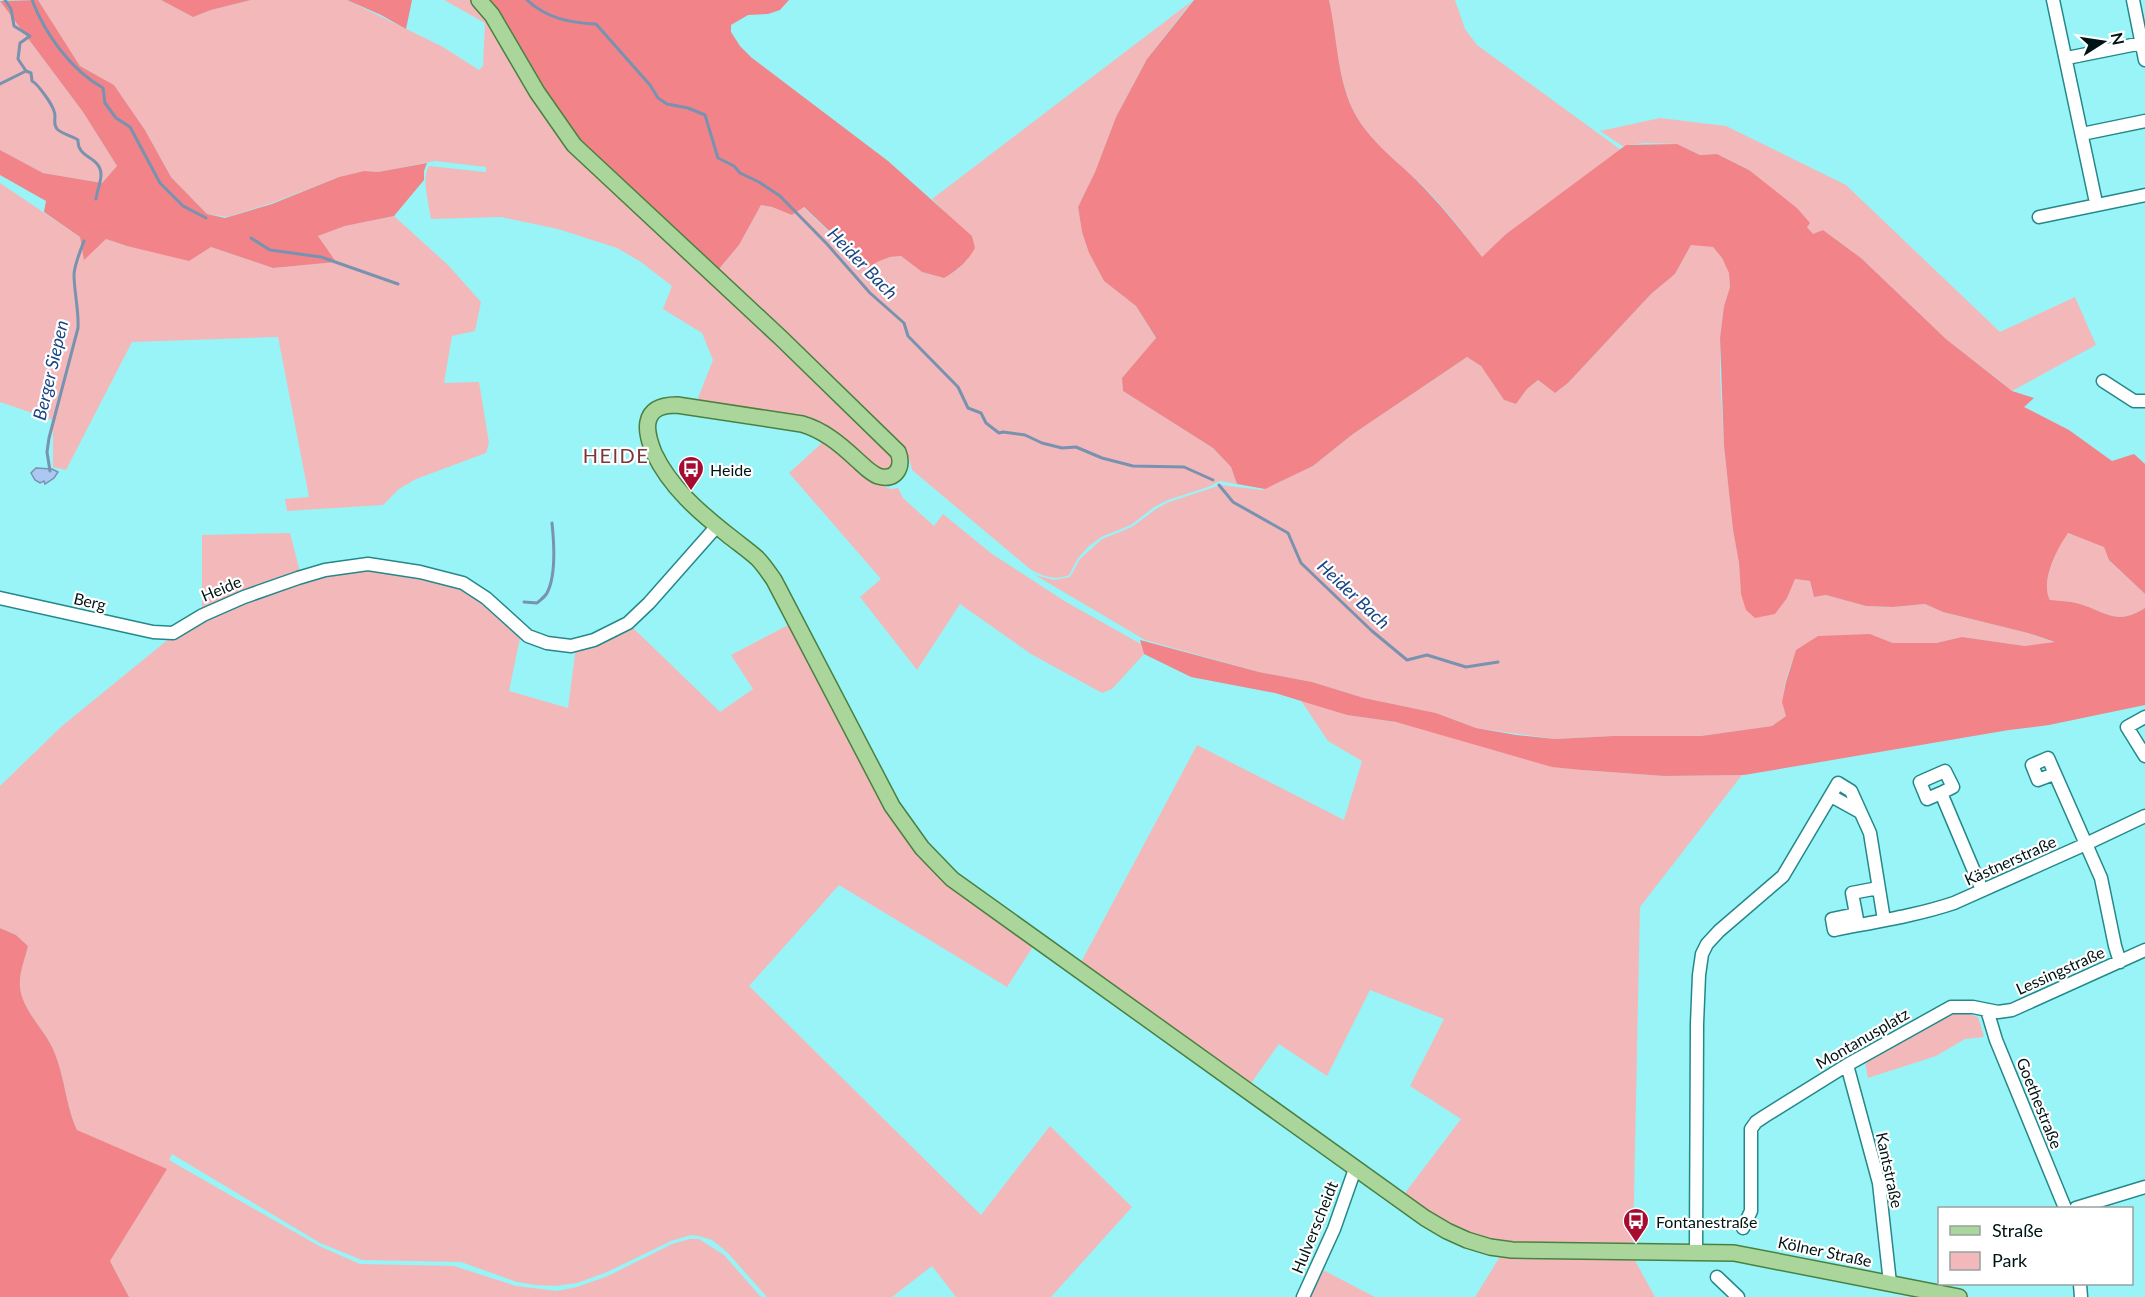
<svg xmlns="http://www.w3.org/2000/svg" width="2145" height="1297" viewBox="0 0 2145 1297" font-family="Lato,sans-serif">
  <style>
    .green { fill: #f3b9ba }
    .forest { fill: #f28489 }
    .water { fill: #abc8f2; stroke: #7892b0; stroke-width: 1.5 }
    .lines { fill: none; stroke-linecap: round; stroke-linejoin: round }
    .stream { stroke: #7892b0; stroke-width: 3 }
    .minor-casing { stroke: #24888b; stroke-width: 15 }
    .major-casing { stroke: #4a8141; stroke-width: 18 }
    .minor { stroke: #fff; stroke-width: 12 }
    .major { stroke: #aad69b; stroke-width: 15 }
    .labels { text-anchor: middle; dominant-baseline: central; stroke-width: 4.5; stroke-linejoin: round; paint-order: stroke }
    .poi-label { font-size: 16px; fill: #001415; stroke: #fff; text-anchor: start }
    .street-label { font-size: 16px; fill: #001415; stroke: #fff }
    .water-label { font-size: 18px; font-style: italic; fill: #184585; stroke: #fff }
    .quarter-label { font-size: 20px; letter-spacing: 1.5px; fill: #7e363a; stroke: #fff }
  </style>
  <rect width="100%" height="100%" fill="#98f4f7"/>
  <path class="green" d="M38,0H161L193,17L211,10L251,0H347L443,47L479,70L483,66L485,23L444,0H478L537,92L892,455L893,463L888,469H881L834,435L709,405L698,398L713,360L702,333L663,309L672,286L641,262L617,248L558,229L501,217L431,219C429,204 421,179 429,166L486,172V167L435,161L378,172L364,171L339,177L272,203L227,217L207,214L171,177L145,130L114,85L80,66Z
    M1329,0H1455L1465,29L1477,45L1621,150L1506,234L1482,258C1464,233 1445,208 1423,186C1398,162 1367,140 1352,108C1337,75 1337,35 1329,0Z
    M0,1L83,112L117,166L102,183L43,173L0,150Z
    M1192,1L1147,59L1116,117L1095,172L1078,207L1082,232L1089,253L1104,281L1136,306L1156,339L1122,378L1123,391L1213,448L1231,467L1237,484L1220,481L1208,487L1168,500L1154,507L1131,525L1101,537L1088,547L1078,558L1069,575C1055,581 1042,576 1030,569L912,470C909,449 896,441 880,428L715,274L739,245L761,205L772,207L792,215L803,207L858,260L877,262L890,257L901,256L922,272L944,278L957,270L968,259L950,217L932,199Z
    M1660,118L1726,126L1846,185L2000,332L2075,297L2096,345L2012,391L1946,339L1861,258L1823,230L1813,235L1807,226L1809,223L1749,170L1717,154L1700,155L1677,144L1645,143L1627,145L1624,147L1600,131Z
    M0,183L80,237L84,259L106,239L127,246L211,247L273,268L335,262L318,236L345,226L394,216L449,266L481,302L475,331L452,336L444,383L479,382L489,443L486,453L416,479L399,489L383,505L287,511L285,499L309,497L278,337L132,342L66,470L53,467V420L0,402Z
    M1699,244L1713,247L1722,258L1729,272L1730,287L1724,306L1720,338V374L1724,446L1733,530L1739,563L1741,594L1787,598L1794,579L1810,581L1814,597L1826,595L1866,606L1893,607L1925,604L1943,612L2028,633L2057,643L2025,646L1962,637L1936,643H1893L1870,634L1796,651C1788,674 1779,691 1786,716L1772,726L1701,736H1613L1555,739L1476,728L1436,713L1364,698L1312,682L1259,672L1145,640L1035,575L1054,580L1070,577L1080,559L1102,539L1132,527L1156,509L1169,502L1221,485L1262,490L1313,466L1353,434L1467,357L1481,366L1504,400L1516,404L1527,389L1538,380L1555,393L1568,383L1651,294L1675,274L1691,245Z
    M825,440L879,484L890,489L898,488L903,498L934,526L943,514L992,554L1066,602L1141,644L1144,654L1112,689L1102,693L1031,654L960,604L917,670L860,597L881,579L789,473Z
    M290,533L300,572L202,614V535Z
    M2067,533L2104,546L2109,560L2145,594V608C2116,625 2109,614 2083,605C2073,601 2061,601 2050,600C2040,580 2057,550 2067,533Z
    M355,567L461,584L521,633L509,691L568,708L576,647L629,624L720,712L753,689L731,655L792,623L895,819L1034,945L1007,987L839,885L749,986L981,1215L1050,1126L1132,1207L1051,1297H956L932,1266L892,1297H767L727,1252L712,1240L699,1236L691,1235L671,1241L607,1272L577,1283L555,1286L536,1285L517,1282L461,1262L362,1260L320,1243L172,1154L169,1160L319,1246L360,1264L454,1266L516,1286L557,1291L577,1287L608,1276L672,1244L690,1239H699L724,1255L761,1297H129L110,1261L166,1170L77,1130C65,1104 65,1074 52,1047C43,1028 21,1008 20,986C19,973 25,959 28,946L16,935L0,928V786L62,726L170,638L244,598Z
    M1300,699L1347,715L1396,722L1582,770L1664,776L1742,775L1640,907L1633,1246L1504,1243L1460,1230L1402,1197L1461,1119L1410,1086L1444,1019L1370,990L1327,1076L1279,1044L1249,1086L1079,966L1197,745L1344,820L1362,761L1328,741Z
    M1962,1012L1978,1017L1984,1037L1965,1039L1936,1056L1868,1078L1865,1061L1948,1014Z
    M1501,1255L1633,1257L1655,1297H1475Z
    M1321,1269L1375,1297H1307Z"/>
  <path class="forest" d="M38,0L80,66L114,85L145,130L171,177L207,214L225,218L272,204L339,177L364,171L378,172L427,163L424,171V180L394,216L345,226L318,236L336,262L273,268L211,247L189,261L127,246L106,239L84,260L80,237L44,212L46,201L0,175V150L43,173L102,183L117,166L83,112L0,1Z
    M161,0H251L211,10L193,17Z
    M347,0H412L406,29L381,15Z
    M479,0H789L780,10L768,14L748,15L731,25V32L740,46L752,58L888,161L972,236L975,248C967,262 958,270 944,278L922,272L901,256L890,257L877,262L868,268L804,207L792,215L772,207L761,205L739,245L714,275L574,145Z
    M1194,0H1329C1337,35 1337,75 1352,108C1368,142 1401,163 1426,190C1446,211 1464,234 1482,257L1506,234L1626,145L1677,144L1700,155L1717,154L1749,170L1797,208L1810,223L1807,227L1813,234L1823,230L1861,258L1946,339L2012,391L2034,398L2024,407L2069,430L2112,461L2134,454L2145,464V594L2109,560L2104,547L2068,533C2057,549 2040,581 2050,600C2061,601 2073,601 2083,605C2109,614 2117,625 2145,608V705L2049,725L2009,730L1744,775L1664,776L1582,770L1552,767L1396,722L1347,715L1275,693L1191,677L1144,654L1140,640L1259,672L1312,682L1364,698L1436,713L1476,728L1516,735L1555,739L1613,736H1701L1772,726L1786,716L1782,702L1786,682L1796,650L1818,636L1870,634L1893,643H1936L1962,637L2025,646L2055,642L2028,633L1943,612L1925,604L1893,607L1866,606L1826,595L1814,597L1810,581L1795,579L1787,598L1775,614L1755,618L1746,610L1741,594L1739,563L1733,530L1724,446L1720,338L1724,306L1730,287L1729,273L1722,258L1713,247L1691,245L1675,274L1651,294L1568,383L1555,393L1538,380L1527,389L1516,404L1504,400L1481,366L1467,357L1353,434L1313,466L1265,489L1237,484L1231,467L1213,448L1123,391L1122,378L1156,338L1136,306L1104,281L1089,253L1082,232L1078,207L1095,172L1116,117L1147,59Z
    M0,928L16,935L28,946C25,959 19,973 20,986C21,1008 43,1028 52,1047C65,1074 65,1104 77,1130L167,1169L110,1261L129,1297H0Z"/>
  <path class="water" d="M36,468L52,469L58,472L54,478L45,484L44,481L40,483L35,480L31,473Z"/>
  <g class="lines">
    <path class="stream" d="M32,0C45,34 71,70 103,88L105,103L116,118L130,127L160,183L183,206L206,218
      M527,0C546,18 570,23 596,24L650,85L658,98L667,104L688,108L705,115L718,158L734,166L740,173L759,182L780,196L827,244L870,293L904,323L908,336L958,387L968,408L981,413L986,423L999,433L1003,432L1025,435L1042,443L1062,448L1076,447L1102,458L1133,466L1184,467L1213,480
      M26,71L31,73L32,81C38,84 52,104 54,111C57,117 52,123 57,129C62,134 72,136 78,140C77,159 101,156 101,175C101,182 97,191 96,199
      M0,84L26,71L18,59L20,43L30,36L14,26L11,9L5,0
      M251,238L270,250L321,257L398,284
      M50,471L47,452L49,438L78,328C79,310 74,292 74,274C75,263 80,252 84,241
      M1219,485L1233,502L1288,533L1301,563L1372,631L1407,660L1427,655L1466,667L1498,662
      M524,602L537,603C540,600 545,597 547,593C556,576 554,542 552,523"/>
    <defs>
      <path id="minor" d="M2053,0L2095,198
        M2133,0L2145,60
        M2067,58L2142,43
        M2082,134L2145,121
        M2039,217L2145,195
        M2103,381L2134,401H2145
        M0,598L153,632L173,633L203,615L244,597L298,578L325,570L368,564L420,572L463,583L486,598L528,636L547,643L571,646L594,640L628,623L649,603L717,526
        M2145,717L2127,727L2145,756
        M2054,774L2038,780L2032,765L2048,758L2101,878L2115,946L2120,962
        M1941,793L1927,799L1920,782L1945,771L1953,787L1941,793L1982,890
        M1831,796L1860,812
        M1856,914L1852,893L1878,888
        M1858,925L1856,914L1832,919L1834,930C1874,922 1915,916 1954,903L2086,844L2145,816
        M1987,1010L1996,1040L2065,1208
        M1847,1065L1879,1183L1890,1283
        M2076,1208L2145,1187
        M1743,1228L1751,1211V1129L1756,1122L1765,1116L1847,1065L1951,1007H1973L1998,1012L2012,1010L2145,950
        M1696,1251L1697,1024L1699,975L1702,954L1707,944L1719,931L1783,876L1838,783L1851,791L1870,833L1884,920
        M1717,1277L1738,1297
        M2080,1284L2081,1297
        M1303,1297L1334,1229L1355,1169"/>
      <path id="major" d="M479,0L492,15L537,92L574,145L782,339L898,452C904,466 896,482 878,476C870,473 863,465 856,459C840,444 823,430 802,424L677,405C665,405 651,407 648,422C646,432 650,443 654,453C670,487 699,512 728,535C738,543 748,550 757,558C764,565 769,573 774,580L892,806L922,848L952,879L1425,1218L1447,1231L1467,1240L1490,1247L1512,1250L1734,1253L1959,1297"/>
    </defs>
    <use href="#minor" class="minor-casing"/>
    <use href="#major" class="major-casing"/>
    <use href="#minor" class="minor"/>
    <use href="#major" class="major"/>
  </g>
  <defs>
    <symbol id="bus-pin" viewBox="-11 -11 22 30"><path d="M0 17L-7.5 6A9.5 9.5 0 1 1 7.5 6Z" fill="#a60c30" stroke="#fff"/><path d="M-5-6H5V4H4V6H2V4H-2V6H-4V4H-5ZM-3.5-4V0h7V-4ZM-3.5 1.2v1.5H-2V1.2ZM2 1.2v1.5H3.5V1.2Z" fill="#fff"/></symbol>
  </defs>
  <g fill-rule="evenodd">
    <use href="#bus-pin" x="676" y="454" width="30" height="40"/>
    <use href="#bus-pin" x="1621" y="1206" width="30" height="40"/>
  </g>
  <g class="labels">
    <g class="poi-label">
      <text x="710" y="469">Heide</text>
      <text x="1656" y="1221">Fontanestraße</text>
    </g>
    <g class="street-label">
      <text transform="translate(221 588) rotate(-23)">Heide</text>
      <text transform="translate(90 601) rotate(13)">Berg</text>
      <text transform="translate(2010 860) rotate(-24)">Kästnerstraße</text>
      <text transform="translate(2060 970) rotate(-24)">Lessingstraße</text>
      <text transform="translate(1862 1038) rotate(-30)">Montanusplatz</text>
      <text transform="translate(2040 1103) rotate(68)">Goethestraße</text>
      <text transform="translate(1890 1170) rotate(78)">Kantstraße</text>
      <text transform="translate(1314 1227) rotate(-68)">Hulverscheidt</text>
      <text transform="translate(1825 1251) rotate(12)">Kölner Straße</text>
    </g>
    <g class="water-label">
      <text transform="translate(863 263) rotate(46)">Heider Bach</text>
      <text transform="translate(50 370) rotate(-77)">Berger Siepen</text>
      <text transform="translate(1354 594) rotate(43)">Heider Bach</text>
    </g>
    <g class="quarter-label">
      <text x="616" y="455">HEIDE</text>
    </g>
  </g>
  <rect x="1938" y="1207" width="195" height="78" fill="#ffffff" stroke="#99a1a1" stroke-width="1.5"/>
  <rect x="1950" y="1226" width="30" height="9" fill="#aad69b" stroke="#99a1a1" stroke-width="1.5"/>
  <text x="1992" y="1237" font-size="18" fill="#001415">Straße</text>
  <rect x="1950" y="1252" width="30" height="18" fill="#f3b9ba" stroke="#99a1a1" stroke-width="1.5"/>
  <text x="1992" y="1267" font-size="18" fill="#001415">Park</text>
  <g transform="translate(2103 42) rotate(78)" stroke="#ffffff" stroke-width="4.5" paint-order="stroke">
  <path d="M0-4.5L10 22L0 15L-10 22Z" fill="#001415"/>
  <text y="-9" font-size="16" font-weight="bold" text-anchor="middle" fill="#001415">N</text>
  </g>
</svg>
